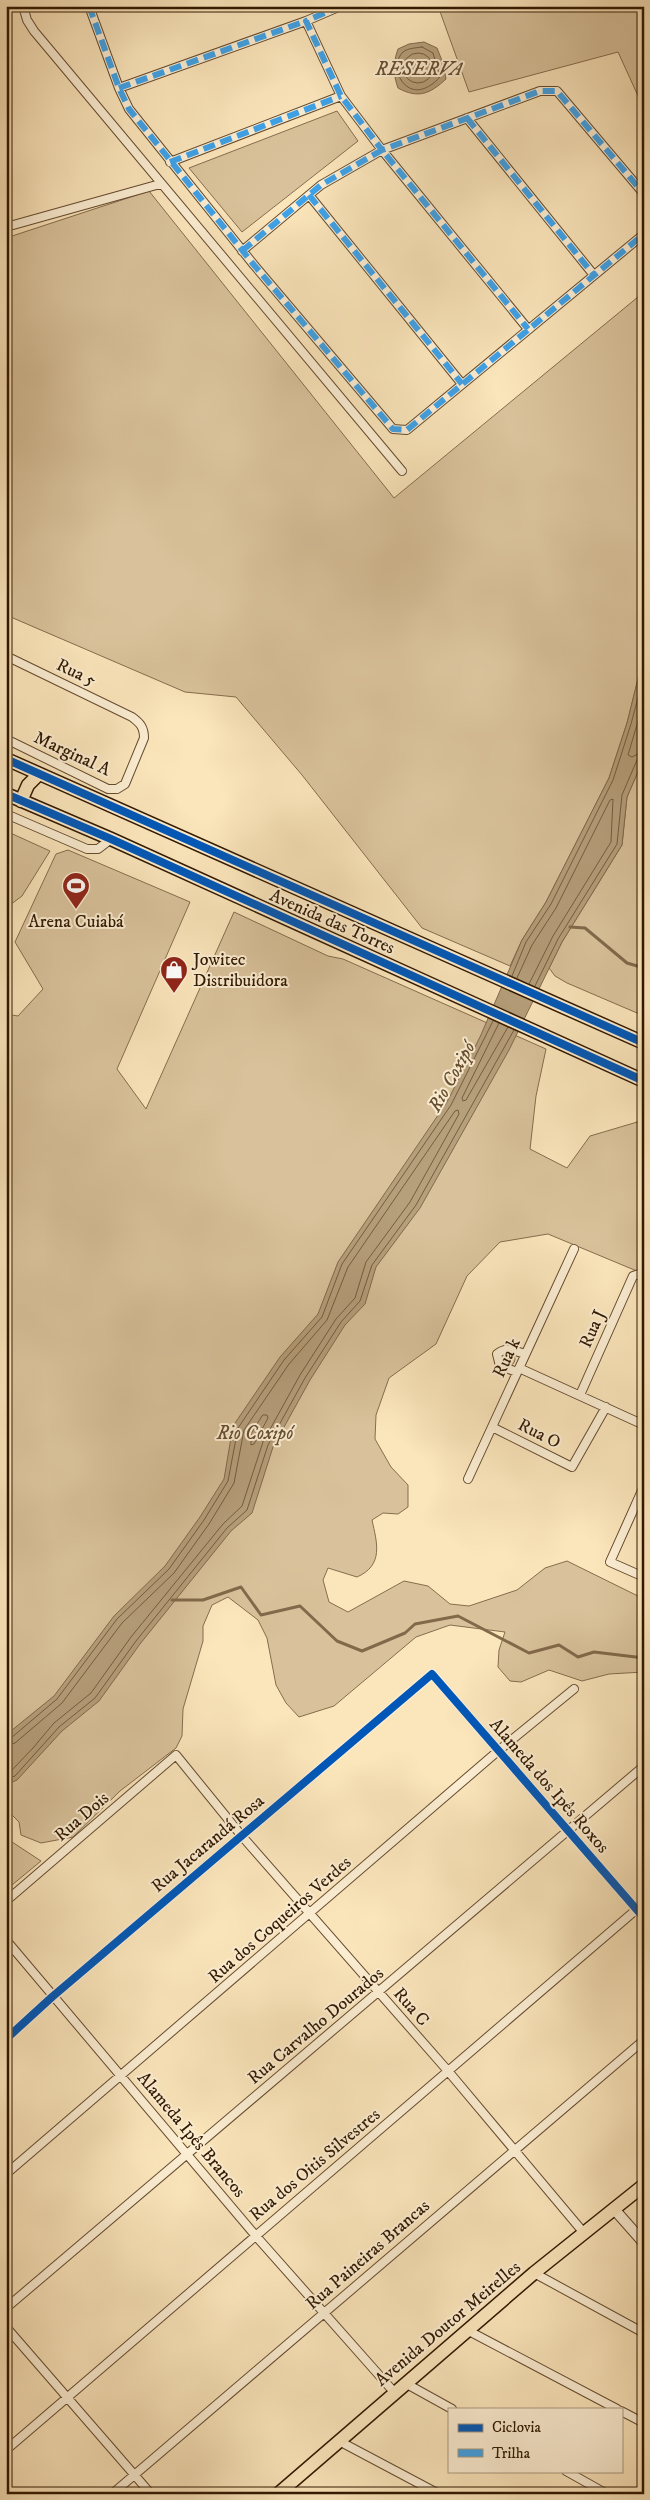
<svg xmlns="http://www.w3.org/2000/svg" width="650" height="2500" viewBox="0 0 650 2500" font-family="'IM FELL DW Pica',serif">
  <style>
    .green { fill: #d9c29b; stroke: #856d4e }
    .water { fill: #b69f7b; stroke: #81694a }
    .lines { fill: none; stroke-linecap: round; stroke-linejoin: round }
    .shore { stroke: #745c3e; stroke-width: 1 }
    .stream { stroke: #81694a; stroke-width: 3 }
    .minor-casing { stroke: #644b2f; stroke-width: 10 }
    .tertiary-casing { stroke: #644b2f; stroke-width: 12 }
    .primary-casing { stroke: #311800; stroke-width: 15 }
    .minor { stroke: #fceed3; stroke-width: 8 }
    .tertiary { stroke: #fceed3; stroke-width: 10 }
    .primary { stroke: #fbe5bb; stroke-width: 12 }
    .quiet { stroke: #3ea2e9; stroke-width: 6; stroke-dasharray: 12 6; stroke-linecap: butt }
    .cycleway-casing { stroke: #fceed3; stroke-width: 11 }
    .cycleway { stroke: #0057b8; stroke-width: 8 }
    .labels { text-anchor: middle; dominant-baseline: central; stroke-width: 4; stroke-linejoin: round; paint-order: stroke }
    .street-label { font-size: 18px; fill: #311800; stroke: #fceed3 }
    .poi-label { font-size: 18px; fill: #311800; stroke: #fceed3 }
    .water-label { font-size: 19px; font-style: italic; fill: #664e31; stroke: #fceed3 }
  </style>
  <rect width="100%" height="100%" fill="#fbe5bb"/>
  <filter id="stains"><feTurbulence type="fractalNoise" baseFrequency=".004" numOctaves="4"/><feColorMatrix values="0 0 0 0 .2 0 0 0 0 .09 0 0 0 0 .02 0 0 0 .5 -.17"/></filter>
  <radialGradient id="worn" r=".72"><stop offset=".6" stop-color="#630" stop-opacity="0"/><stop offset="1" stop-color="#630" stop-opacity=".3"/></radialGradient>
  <path class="green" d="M438,6H644V109L618,52L469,92Z
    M337,111L358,141L242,232L189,168Z
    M149,191L394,498L644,292V655L627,723L609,778L546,902L522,940L510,966L422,928L302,775L236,697L185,692L6,615V238Z
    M644,758V1016L567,983L555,976L549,968L562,942L622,845L627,797Z
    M6,831L50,851L22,896L6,908Z
    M68,850L190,902L117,1069L146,1109L234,912L328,956L343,959L546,1049L536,1096L530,1149L567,1168L590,1136L644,1120V1274L548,1234L500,1242L467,1276L436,1344L389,1378L376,1415L375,1439L391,1467L408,1485V1507L398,1514L383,1513L372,1520C377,1543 384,1565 357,1577L328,1568L323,1580L329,1602L348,1612L404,1581L428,1586L450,1604L469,1606L517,1590L545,1568L567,1561L644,1599V1672L609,1674L582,1681L549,1670L521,1682L510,1681L498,1667L499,1650L505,1632L450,1625L416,1637L334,1706L299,1717L286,1703L276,1685L267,1638L258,1620L228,1597L212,1605L203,1626V1641L183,1709L182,1736L176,1748L120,1791L73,1837L41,1843L21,1835L19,1822L12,1815L6,1822V1014L18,1016L43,989L15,942L56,854Z
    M501 1359a7 7 0 1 1 14 0a7 7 0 1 1-14 0Z
    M6,1835L9,1840L41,1861L6,1890Z"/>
  <path class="water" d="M424,42L437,48L443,63L446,79C430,94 418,99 398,88C393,74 393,63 398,49L409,44Z
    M644,655V758L627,797L622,845L562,942L509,1050L420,1208L376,1267L365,1304L345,1325L310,1380L273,1447L252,1513L231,1531L140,1644L99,1701L62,1731L17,1780L6,1785V1735L54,1696L114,1616L165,1566L200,1517L224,1479L233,1426L280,1357L318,1314L338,1262L447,1102L480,1037L522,940L546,902L609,778L627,723Z"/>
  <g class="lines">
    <path class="shore" d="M422,47L433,53L440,77C409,111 386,68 403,52C408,48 416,48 422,47Z
      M403 68a15 15 0 1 1 30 0a15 15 0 1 1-30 0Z
      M644,701L628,755L632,757L644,751
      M512,976L526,942L551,904L613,780L631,724L644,675
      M517,978L532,945L556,908L610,800L613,799L611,842L553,936L529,984
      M535,986L558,939L617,844L622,795L637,760L644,758
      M499,1023L462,1098L463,1101L466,1100L508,1027
      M263,1415H267L268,1418L254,1444L251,1445V1434Z
      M6,1739L11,1738L57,1699L117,1619L169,1569L204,1520L228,1481L238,1428L284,1360L322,1317L342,1264L451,1105L493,1021
      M6,1745L15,1743L62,1703L122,1623L174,1573L209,1524L234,1483L244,1430L289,1364L327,1320L348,1267L455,1111L458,1110L459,1114L410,1202L366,1262L355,1298L336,1319L300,1375L263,1442L242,1506L223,1524L131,1637L91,1693L54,1723L33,1748L11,1771L6,1773
      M6,1779L15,1776L59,1727L95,1698L136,1641L227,1528L247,1510L268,1445L305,1378L341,1322L360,1301L372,1265L416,1205L514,1030"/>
    <path class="stream" d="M570,927L585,928L627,963L644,968
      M172,1600H203L241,1587L261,1615L300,1606L337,1641L362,1651L405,1633L415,1624L458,1616L529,1653L559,1645L578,1657L594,1652L644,1658"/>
    <defs>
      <path id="minor" d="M23,6L27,20L34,31L402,471
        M89,6L119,88L129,109L254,265L393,429L407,430L644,234
        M341,6L306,21L341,96L382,150L540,91H557L644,194
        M119,88L306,21
        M467,118L593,274
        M170,162L341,96
        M309,195L462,384
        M6,227L160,184
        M242,251L321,185L382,150L528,329
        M6,656L132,717C140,723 144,727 144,738L125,784L117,789H108L6,739
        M6,814L87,849H98L111,839
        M519,1368L644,1425
        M517,1372L500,1366L497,1354C506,1346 515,1351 525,1354
        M580,1395L633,1276L639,1274L644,1277
        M492,1427L572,1467L606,1407
        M468,1479L574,1249
        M644,1486L610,1562L644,1577
        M6,1901L176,1755L241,1835L448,2071L584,2233
        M6,1940L255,2235L394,2392
        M6,2039L52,1997L432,1674L644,1918
        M6,2174L498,1751L574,1689
        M534,2273L644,2333
        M6,2308L644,1766
        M6,2327L151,2494
        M467,2330L617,2409
        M405,2383L452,2409
        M621,2411L644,2423
        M339,2441L439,2494
        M6,2450L644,1903
        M566,2471L607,2494
        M112,2494L644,2040"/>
      <path id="tertiary" d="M614,2209L644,2243"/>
      <path id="primary" d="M6,759L644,1043
        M6,794L111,839L644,1081
        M21,801L28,785L39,774
        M278,2494L534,2273L644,2185"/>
    </defs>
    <use href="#minor" class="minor-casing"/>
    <use href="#tertiary" class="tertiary-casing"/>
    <use href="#primary" class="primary-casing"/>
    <use href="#minor" class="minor"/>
    <use href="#tertiary" class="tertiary"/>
    <use href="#primary" class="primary"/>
    <path class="quiet" d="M89,6L119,88L129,109L254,265L393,429L407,430L644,234
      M341,6L306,21L341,96L382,150L540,91H557L644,194
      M119,88L306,21
      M467,118L593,274
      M170,162L341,96
      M309,195L462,384
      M242,251L321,185L382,150L528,329"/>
    <defs>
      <path id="cycleway" d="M6,759L644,1043
        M6,794L111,839L644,1081
        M6,2039L52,1997L432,1674L644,1918"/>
    </defs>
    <use href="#cycleway" class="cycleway-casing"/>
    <use href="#cycleway" class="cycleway"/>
  </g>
  <defs>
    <symbol id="stadium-pin" viewBox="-11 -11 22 30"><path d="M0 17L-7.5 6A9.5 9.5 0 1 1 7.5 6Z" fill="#8f2418" stroke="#fceed3"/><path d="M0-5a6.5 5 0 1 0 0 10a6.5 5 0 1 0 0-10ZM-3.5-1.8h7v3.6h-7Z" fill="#fff"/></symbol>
    <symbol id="shop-pin" viewBox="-11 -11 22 30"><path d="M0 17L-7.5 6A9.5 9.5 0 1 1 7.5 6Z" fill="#8f2418" stroke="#fceed3"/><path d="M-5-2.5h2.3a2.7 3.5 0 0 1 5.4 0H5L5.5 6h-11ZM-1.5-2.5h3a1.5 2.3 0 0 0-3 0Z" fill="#fff"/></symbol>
  </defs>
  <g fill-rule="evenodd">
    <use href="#stadium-pin" x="60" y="870" width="32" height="43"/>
    <use href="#shop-pin" x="158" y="954" width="32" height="43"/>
  </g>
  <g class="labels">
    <g class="street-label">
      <text transform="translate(76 673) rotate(26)">Rua 5</text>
      <text transform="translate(72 754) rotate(25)">Marginal A</text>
      <text transform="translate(332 922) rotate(24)">Avenida das Torres</text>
      <text transform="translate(593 1329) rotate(-66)">Rua J</text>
      <text transform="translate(507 1358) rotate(-65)">Rua k</text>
      <text transform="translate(539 1434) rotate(27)">Rua O</text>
      <text transform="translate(549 1786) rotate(49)">Alameda dos Ipês Roxos</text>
      <text transform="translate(82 1817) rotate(-41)">Rua Dois</text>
      <text transform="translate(208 1844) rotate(-40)">Rua Jacarandá Rosa</text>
      <text transform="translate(280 1920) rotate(-41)">Rua dos Coqueiros Verdes</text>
      <text transform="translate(411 2007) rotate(49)">Rua C</text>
      <text transform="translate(316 2026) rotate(-40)">Rua Carvalho Dourados</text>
      <text transform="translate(191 2135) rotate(50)">Alameda Ipês Brancos</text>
      <text transform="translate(315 2165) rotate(-40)">Rua dos Oitis Silvestres</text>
      <text transform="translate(368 2255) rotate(-41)">Rua Paineiras Brancas</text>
      <text transform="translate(448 2324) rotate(-40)">Avenida Doutor Meirelles</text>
    </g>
    <g class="poi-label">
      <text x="76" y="922">Arena Cuiabá</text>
      <text x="193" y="960" text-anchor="start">Jowitec<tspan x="193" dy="21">Distribuidora</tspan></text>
    </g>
    <g class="water-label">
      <text x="419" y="69">RESERVA</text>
      <text transform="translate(452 1077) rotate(-61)">Rio Coxipó</text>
      <text x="255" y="1433">Rio Coxipó</text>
    </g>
  </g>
  <rect width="650" height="2500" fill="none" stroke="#fbe5bb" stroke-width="25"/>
  <rect x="8" y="8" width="635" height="2485" fill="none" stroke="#311800" stroke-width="2.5"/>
  <rect x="12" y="12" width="625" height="2475" fill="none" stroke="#311800"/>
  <rect x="448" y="2408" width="175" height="65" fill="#fceed3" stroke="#ab987f"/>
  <rect x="458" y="2424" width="25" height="8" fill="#0057b8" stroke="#ab987f"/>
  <text x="492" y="2432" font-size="15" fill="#311800">Ciclovia</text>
  <rect x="458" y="2449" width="25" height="8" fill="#3ea2e9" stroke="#ab987f"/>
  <text x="492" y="2458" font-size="15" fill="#311800">Trilha</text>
  <rect width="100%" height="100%" filter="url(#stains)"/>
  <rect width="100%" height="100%" fill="url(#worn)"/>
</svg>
